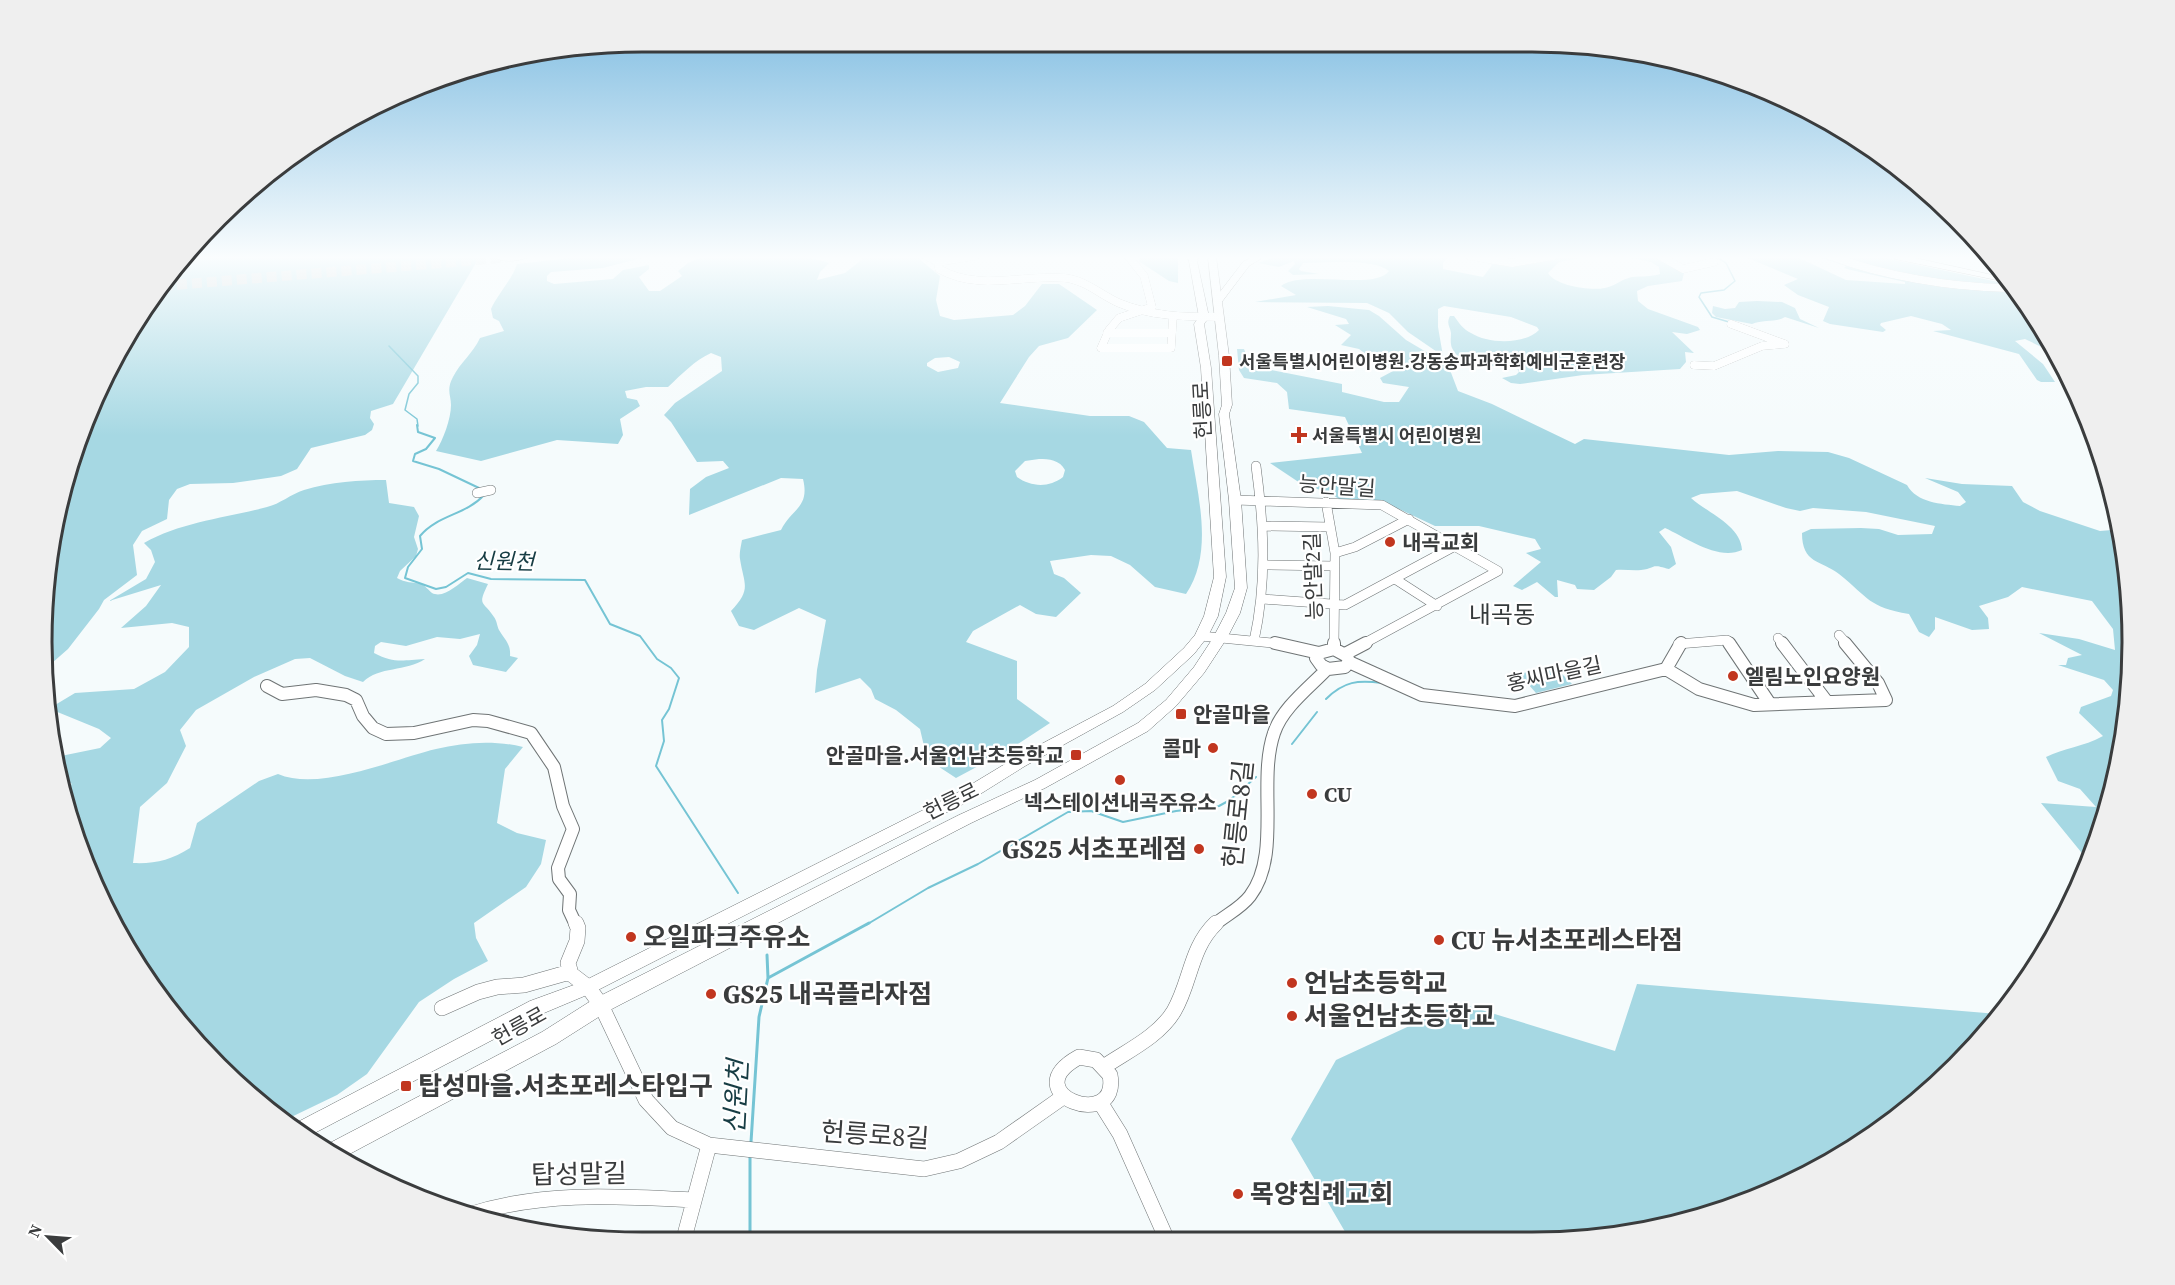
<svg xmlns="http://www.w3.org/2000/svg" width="2175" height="1285" viewBox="0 0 2175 1285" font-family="'Source Serif 4','Noto Sans KR',serif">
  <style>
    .green { fill: #a6d8e3; fill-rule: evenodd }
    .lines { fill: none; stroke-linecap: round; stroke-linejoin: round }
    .stream-far2 { stroke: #75c4d4; stroke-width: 1.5 }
    .stream-far1 { stroke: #75c4d4; stroke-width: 2 }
    .stream { stroke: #75c4d4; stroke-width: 3 }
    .highway-tunnel { stroke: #d0d5d6; stroke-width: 10; stroke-dasharray: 10 5; stroke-linecap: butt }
    .minor-far3-casing { stroke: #6f7475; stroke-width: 8 }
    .minor-far2-casing { stroke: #6f7475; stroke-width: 10 }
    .minor-far1-casing { stroke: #6f7475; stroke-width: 14 }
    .minor-casing { stroke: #6f7475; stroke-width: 16 }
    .major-casing { stroke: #6f7475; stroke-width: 1 }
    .highway-casing { stroke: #6f7475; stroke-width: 1 }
    .minor-far3 { stroke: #fff; stroke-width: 8 }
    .minor-far2 { stroke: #fff; stroke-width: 9 }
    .minor-far1 { stroke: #fff; stroke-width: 12 }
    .minor { stroke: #fff; stroke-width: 15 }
    .major { fill: #fff; fill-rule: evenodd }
    .highway { fill: #fff; fill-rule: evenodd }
    .poi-dot { fill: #c1361f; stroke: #fff; stroke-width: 2 }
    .labels { text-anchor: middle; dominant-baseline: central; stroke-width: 4.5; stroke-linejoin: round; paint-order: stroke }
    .far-poi-label { font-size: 18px; font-weight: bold; fill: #3a3c3d; stroke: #fff; text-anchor: start }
    .street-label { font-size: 21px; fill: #3a3c3d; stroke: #fff }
    .poi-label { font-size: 21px; font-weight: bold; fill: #3a3c3d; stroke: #fff; text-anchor: start }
    .water-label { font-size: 22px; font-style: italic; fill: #173d44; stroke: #fff }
    .quarter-label { font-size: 24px; fill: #353a3b; stroke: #fff }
    .near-street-label { font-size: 26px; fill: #3a3c3d; stroke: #fff }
    .near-poi-label { font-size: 26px; font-weight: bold; fill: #3a3c3d; stroke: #fff; text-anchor: start }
    .near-water-label { font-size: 27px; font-style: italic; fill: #173d44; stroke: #fff }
    .rim { fill: none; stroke: #3a3c3d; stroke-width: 3 }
  </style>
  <rect width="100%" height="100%" fill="#f5fbfc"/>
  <path class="green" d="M187,256H480L393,404L371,411L370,418L374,424L372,430L365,435L311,448L297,469L281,476L233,483L190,484L177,489L169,500L167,519L142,531L133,545L137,575L104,600L99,609L68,649L44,670L42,642L47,564L74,450L143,309Z
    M588,256H649L603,268L551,272L547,276V281L554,284L613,279L623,270L649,265V269L639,277L649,291H660L682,276L678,271C682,268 686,264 690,262C710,251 808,254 829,263L820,272L817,280L845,273L865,257L874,256L918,258L940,276L936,300L940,316L954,320L1013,315L1025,306L1042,284H1059L1097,310L1068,338L1039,346L1029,357L1000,403L1090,416H1129L1144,422L1167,448L1191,450C1198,497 1214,552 1186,594L1155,587L1130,565L1111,556L1091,555L1050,561L1054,574L1064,578L1081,593L1056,617L1036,614L1020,605L973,631L966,642L1017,661V699L1050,723L1012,748L956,778L927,759L920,729L896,710L875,699L871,689L860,678L815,693L817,670L826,620L799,608L754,630L739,626L731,611C752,589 744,585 740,559C739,553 741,546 742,540L781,530C792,508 810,508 803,479L781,478L689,515L690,489L706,477L729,468L723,461L697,462L671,422L664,415L675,403L722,371L721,357L711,353C694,361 682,374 668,387H646L625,391L627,398L637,400L640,406L620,419L623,435L618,444L557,440L481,461L436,451C443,440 451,419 451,405C451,395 446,390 453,377C460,363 473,353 480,338L504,331L499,321L493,318L491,309C498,294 513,278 517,264ZM949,357L960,362L958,368L938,372L927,366V363L935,358ZM1039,459C1049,459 1060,460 1065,470L1063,477C1049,488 1031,487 1017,477L1015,471L1025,461Z
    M1140,256H1178V283L1169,281L1143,264L1139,261Z
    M1269,256H1449L1443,263V269L1483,277L1492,265L1479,256L1555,258L1560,256H1592L1559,262L1548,273C1556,286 1590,291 1605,288C1615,286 1622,279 1632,277C1641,276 1651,277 1660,274L1659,267L1651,262L1622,256H1656L1684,273L1682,281L1648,286L1637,291L1638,301L1648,309L1698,327L1700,330L1687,334L1672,332L1694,353L1685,352L1686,362L1680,369L1583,375L1520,384L1511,383L1502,378L1516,375L1519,372L1517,368C1496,364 1463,371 1452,348C1450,343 1451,338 1451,333C1450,326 1446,324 1450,316H1454C1459,323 1463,329 1471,333C1488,344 1524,345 1539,330L1537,327L1511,317L1444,306L1438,309V327L1443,356L1408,332L1389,313L1367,303L1255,302L1296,295L1281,286C1303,269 1375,291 1389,271C1373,258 1324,263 1303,263L1299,269L1301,271L1319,274L1293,275L1288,271L1295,264L1294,261L1279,267L1258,263L1272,258Z
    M1743,256H1795L1846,280L1905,284V282L1851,270L1844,268L1846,266L1816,256H1876L2012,285L2032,309L2056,354L2025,339L2015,341L2043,364L2055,382H2041L2037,380L2019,354L1933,331L1951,330L1942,324L1911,316L1881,323L1880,325L1886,330L1883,332L1830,324L1823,321L1829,307L1798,295L1784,285L1798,279Z
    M1757,301L1782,302L1795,308L1800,319L1819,328L1785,317C1775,323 1763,319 1752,324L1716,317L1712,313L1713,306L1725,309L1735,308L1739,302Z
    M1328,306L1369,310L1379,316L1406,340L1445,363L1450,370L1458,391L1492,404L1575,444L1584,439L1729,455L1778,451L1828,452L1849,458L1907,485C1917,503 1941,504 1960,506L1966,502L1958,492L1925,478L1962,484L2012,486L2023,502L2040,511L2100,531L2112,530L2116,524L2106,510L2116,507L2122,526L2133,643L2121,760L2090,863L2041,803L2096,807L2080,789L2058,781L2046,757C2064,748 2083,747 2103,736L2079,713L2081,707L2111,696L2113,690L2104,680L2058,665H2066L2068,658L2082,655L2039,633L2079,639L2115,650L2113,629L2092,601L2022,587L2008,597L1979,606L1988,618L1989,629L1972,630L1935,617V629L1929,637L1919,632L1909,614C1868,607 1869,598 1839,574C1821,560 1802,564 1802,533L1811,529L1861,528L1879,529L1898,535L1932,534L1935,526L1866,512L1813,508L1800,511L1786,508L1737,491L1701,494L1691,498C1706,512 1741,525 1742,550C1718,561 1687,538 1665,528L1659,532L1671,547L1676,564L1669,569C1649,563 1657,568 1641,570C1633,571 1624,569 1616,570L1611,577L1594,590L1577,589L1575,585L1557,580L1558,597H1555L1537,582L1522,590L1513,586L1541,562L1526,553L1541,549L1535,539L1479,526H1435L1399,509L1380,504L1341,500L1329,493L1300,483L1270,463L1362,453L1345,417L1289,409L1287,392L1277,383L1244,378L1239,370L1237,349H1244L1249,362L1261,368L1342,384V392L1384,402H1399L1409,387L1383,383L1380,378L1395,370L1382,366L1359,349L1341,345L1351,335L1335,325L1349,324L1346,319L1307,307Z
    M386,480L389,503L414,507L419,516L414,537L418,549L416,556L400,571L397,578C405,583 413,582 421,584C426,586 428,590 432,593C444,599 458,584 467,578L488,584C477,607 483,600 494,617C497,621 497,626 499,630C505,640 511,644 510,656L518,658L506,672L473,665L469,656L477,645L480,634L460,639L437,637L406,646L381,642L375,646L374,653C395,664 403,660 425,659C406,672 379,666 363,682L345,676L310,658L295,659L254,677L196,710L180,730L186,746L167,783L140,807L133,863C155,864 171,860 190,848L197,823L259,781L278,774C320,792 394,759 436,749C464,742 495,740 523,747L505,769L497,823L517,833L546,840L541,864L526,887L474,923L476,938L488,961L454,979L419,1002L367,1074L337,1095L283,1121L218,1067L166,1008L104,908L74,835L63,789L72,784L60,777L56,757L100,748L111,738L99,729L55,711V705L75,693L134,689L165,672L189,647V627L172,623L121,628L146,606L161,585L109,601L146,579L155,562L151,550L144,543C181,522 226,518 267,507C280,504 291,494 304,490C330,482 360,480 386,480Z
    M1554,666L1572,684L1536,693L1519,674Z
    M1637,984L1998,1014L1929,1094L1832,1163L1725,1211L1572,1242H1351L1291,1139L1336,1060L1459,1003L1615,1051Z"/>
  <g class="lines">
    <path class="stream-far2" d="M1715,256L1726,263L1735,281L1724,290L1701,293L1699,297L1712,317L1729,322
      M389,346L418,376V383L409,394L405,410L417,419L418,426"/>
    <path class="stream-far1" d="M417,425L418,432L435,438L426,449L415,454L413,461L439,469L479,488
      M484,495C466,515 437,515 420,536L422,549L408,567L405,578L436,589L446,587L468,573L491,579L585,580L610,624L640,636L657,659L671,668L679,678L669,709L662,720L664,741L656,766L738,893
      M1326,699C1344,681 1358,680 1382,683
      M1292,744L1317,712
      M866,925L928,888L978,864L1068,812L1091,811L1123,822L1176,811L1219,806L1230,800L1256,777"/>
    <path class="stream" d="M768,978L869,923
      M751,1142L759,1017L768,978L767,955
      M750,1154V1242"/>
    <path class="highway-tunnel" d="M162,286L501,258"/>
    <defs>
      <path id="minor-far3" d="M926,256L938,262L939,269C980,292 1021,274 1065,278C1085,280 1101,295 1119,303C1150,316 1184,317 1218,317
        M1128,256L1144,276L1152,307L1119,318L1109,330L1101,348H1171L1173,316
        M1470,256L1512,263L1553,256
        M1660,256L1683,269L1714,262
        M1831,256C1883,276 1950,287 2006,288L2011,283
        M938,262L975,256
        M1107,333H1172
        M1694,365L1714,366L1762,346L1785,344L1731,324"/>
      <path id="minor-far2" d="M477,493L491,490
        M1235,500L1382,505L1498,571L1363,644
        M1326,502L1335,553L1334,644
        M1262,526L1330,527
        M1335,553L1355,547L1409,519
        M1266,565L1334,566
        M1395,579L1437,606
        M1263,599L1345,605L1455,546
        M1839,635L1847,644
        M1201,636L1282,644
        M1778,638L1783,644
        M1254,641C1267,582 1264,526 1256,466
        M1678,644L1727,640L1730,644"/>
      <path id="minor-far1" d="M1275,643L1319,653
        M1729,643L1770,704
        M1782,643L1827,702
        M1334,649V643
        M1334,649L1347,656L1349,662L1345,667L1328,669L1321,665L1316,658L1319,653Z
        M1345,654L1366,643
        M1349,662L1422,695L1515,706L1666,669L1699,689L1754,705L1886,700L1878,683L1845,643
        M1666,669L1681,643
        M267,686L282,694L316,690L346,695L356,700L363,716L373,728L386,734L414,733L473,720L488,721L531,733L554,767L563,806L573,829L558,868L559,879L570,894L569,910L576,925
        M1214,925C1226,915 1241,908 1250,896C1282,854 1257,782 1274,733C1282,708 1310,687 1327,669"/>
      <path id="minor" d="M576,923L578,928L577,941L568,963L571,974L588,987L601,1005L646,1100L672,1128L709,1145L924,1169L959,1161L999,1142L1063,1097
        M442,1008L478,992L497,987L524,985L570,972
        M1079,1057L1096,1060L1110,1075C1121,1133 1012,1094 1079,1057Z
        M1105,1066C1129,1050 1159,1036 1174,1011C1191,982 1190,948 1216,923
        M1100,1102L1120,1134L1168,1242
        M468,1215C542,1191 616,1196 693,1200
        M683,1242L709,1145"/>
      <path id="major" d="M1191,256H1199L1197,261L1209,317L1204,324L1211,368L1226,577L1218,616L1208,636L1194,654L1155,690L1123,712L1025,766L969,801L594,992L544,1013L305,1138L290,1126L530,1001L582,982L957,793L1015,758L1113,706L1145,684L1184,648L1195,635L1204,616L1214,577L1201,368L1194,324L1199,317L1189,261Z
        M1208,256H1216L1229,356L1232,405L1229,414L1241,500L1247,588L1240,613L1227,638L1204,673L1176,706L1148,731L1045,788L971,823L608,1011L556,1044L342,1158L323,1149L324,1146L542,1032L594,999L959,815L1035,780L1138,723L1166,700L1194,667L1213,638L1226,613L1235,588L1229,500L1219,414L1222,405L1219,356Z"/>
      <path id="highway" d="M499,256H530C522,261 504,263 496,258Z
        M1187,256H1195L1198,261L1190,263Z
        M1254,256H1265L1249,266L1221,303H1215L1213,301L1243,262Z
        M1891,256H1906L2006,278L2011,283L1895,259Z"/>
    </defs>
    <use href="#minor-far3" class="minor-far3-casing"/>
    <use href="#minor-far2" class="minor-far2-casing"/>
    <use href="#minor-far1" class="minor-far1-casing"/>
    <use href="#minor" class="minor-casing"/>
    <use href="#major" class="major-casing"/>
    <use href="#highway" class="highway-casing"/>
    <use href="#minor-far3" class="minor-far3"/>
    <use href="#minor-far2" class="minor-far2"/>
    <use href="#minor-far1" class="minor-far1"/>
    <use href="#minor" class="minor"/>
    <use href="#major" class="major"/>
    <use href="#highway" class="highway"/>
  </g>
  <linearGradient id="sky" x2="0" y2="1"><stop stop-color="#7abae0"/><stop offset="0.59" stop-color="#fafdfe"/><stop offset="1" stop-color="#fafdfe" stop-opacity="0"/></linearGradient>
  <rect width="2175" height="436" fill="url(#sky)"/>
  <g class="poi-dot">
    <rect x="1221" y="355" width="12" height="12" rx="3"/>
    <path d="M1296 426h6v6h6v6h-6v6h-6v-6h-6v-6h6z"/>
    <circle cx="1390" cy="542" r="6"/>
    <circle cx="1733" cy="676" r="6"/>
    <rect x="1175" y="708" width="12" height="12" rx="3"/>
    <circle cx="1213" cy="748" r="6"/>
    <rect x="1070" y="749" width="12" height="12" rx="3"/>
    <circle cx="1120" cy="780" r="6"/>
    <circle cx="1312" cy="794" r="6"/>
    <circle cx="1199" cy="849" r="6"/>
    <circle cx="631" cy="937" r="6"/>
    <circle cx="1439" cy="940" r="6"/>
    <circle cx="1292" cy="983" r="6"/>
    <circle cx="711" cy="994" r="6"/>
    <circle cx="1292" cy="1016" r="6"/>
    <rect x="400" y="1080" width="12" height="12" rx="3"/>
    <circle cx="1238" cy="1194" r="6"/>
  </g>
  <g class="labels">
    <g class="far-poi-label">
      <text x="1239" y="361">서울특별시어린이병원.강동송파과학화예비군훈련장</text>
      <text x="1312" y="435">서울특별시 어린이병원</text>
    </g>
    <g class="street-label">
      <text transform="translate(1202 410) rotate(-93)">헌릉로</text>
      <text transform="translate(1337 486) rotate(4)">능안말길</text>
      <text transform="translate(1313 576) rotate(-92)">능안말2길</text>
      <text transform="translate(1554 674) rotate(-12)">홍씨마을길</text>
      <text transform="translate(951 801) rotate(-26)">헌릉로</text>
      <text transform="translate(519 1026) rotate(-29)">헌릉로</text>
    </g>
    <g class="poi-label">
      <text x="1402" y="542">내곡교회</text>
      <text x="1745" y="676">엘림노인요양원</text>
      <text x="1193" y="714">안골마을</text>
      <text x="1201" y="748" text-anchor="end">콜마</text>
      <text x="1064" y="755" text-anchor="end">안골마을.서울언남초등학교</text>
      <text x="1324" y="794">CU</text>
      <text x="1120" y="802" text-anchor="middle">넥스테이션내곡주유소</text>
    </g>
    <g class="water-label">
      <text transform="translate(504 561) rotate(1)">신원천</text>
    </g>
    <g class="quarter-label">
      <text x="1502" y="614">내곡동</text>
    </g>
    <g class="near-street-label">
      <text transform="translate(1238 814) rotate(-84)">헌릉로8길</text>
      <text transform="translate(875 1135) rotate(4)">헌릉로8길</text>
      <text transform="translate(579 1174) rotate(-1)">탑성말길</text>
    </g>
    <g class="near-poi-label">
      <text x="1187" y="849" text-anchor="end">GS25 서초포레점</text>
      <text x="643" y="937">오일파크주유소</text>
      <text x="1451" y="940">CU 뉴서초포레스타점</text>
      <text x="1304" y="983">언남초등학교</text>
      <text x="723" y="994">GS25 내곡플라자점</text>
      <text x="1304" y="1016">서울언남초등학교</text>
      <text x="418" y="1086">탑성마을.서초포레스타입구</text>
      <text x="1250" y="1194">목양침례교회</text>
    </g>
    <g class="near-water-label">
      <text transform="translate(736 1097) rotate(-87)">신원천</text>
    </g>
  </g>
  <path d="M0 0H2175V1285H0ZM642 52H1532A590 590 0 0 1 2122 642V642A590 590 0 0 1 1532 1232H642A590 590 0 0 1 52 642V642A590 590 0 0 1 642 52Z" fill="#efefef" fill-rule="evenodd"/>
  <path class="rim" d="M642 52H1532A590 590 0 0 1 2122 642V642A590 590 0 0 1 1532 1232H642A590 590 0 0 1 52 642V642A590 590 0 0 1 642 52Z"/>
  <g transform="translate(48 1237) rotate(295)" stroke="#ffffff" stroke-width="4.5" paint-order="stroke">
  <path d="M0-4.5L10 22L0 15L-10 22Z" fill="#3a3c3d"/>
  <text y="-9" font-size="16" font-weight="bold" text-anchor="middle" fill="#3a3c3d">N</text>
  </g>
</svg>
